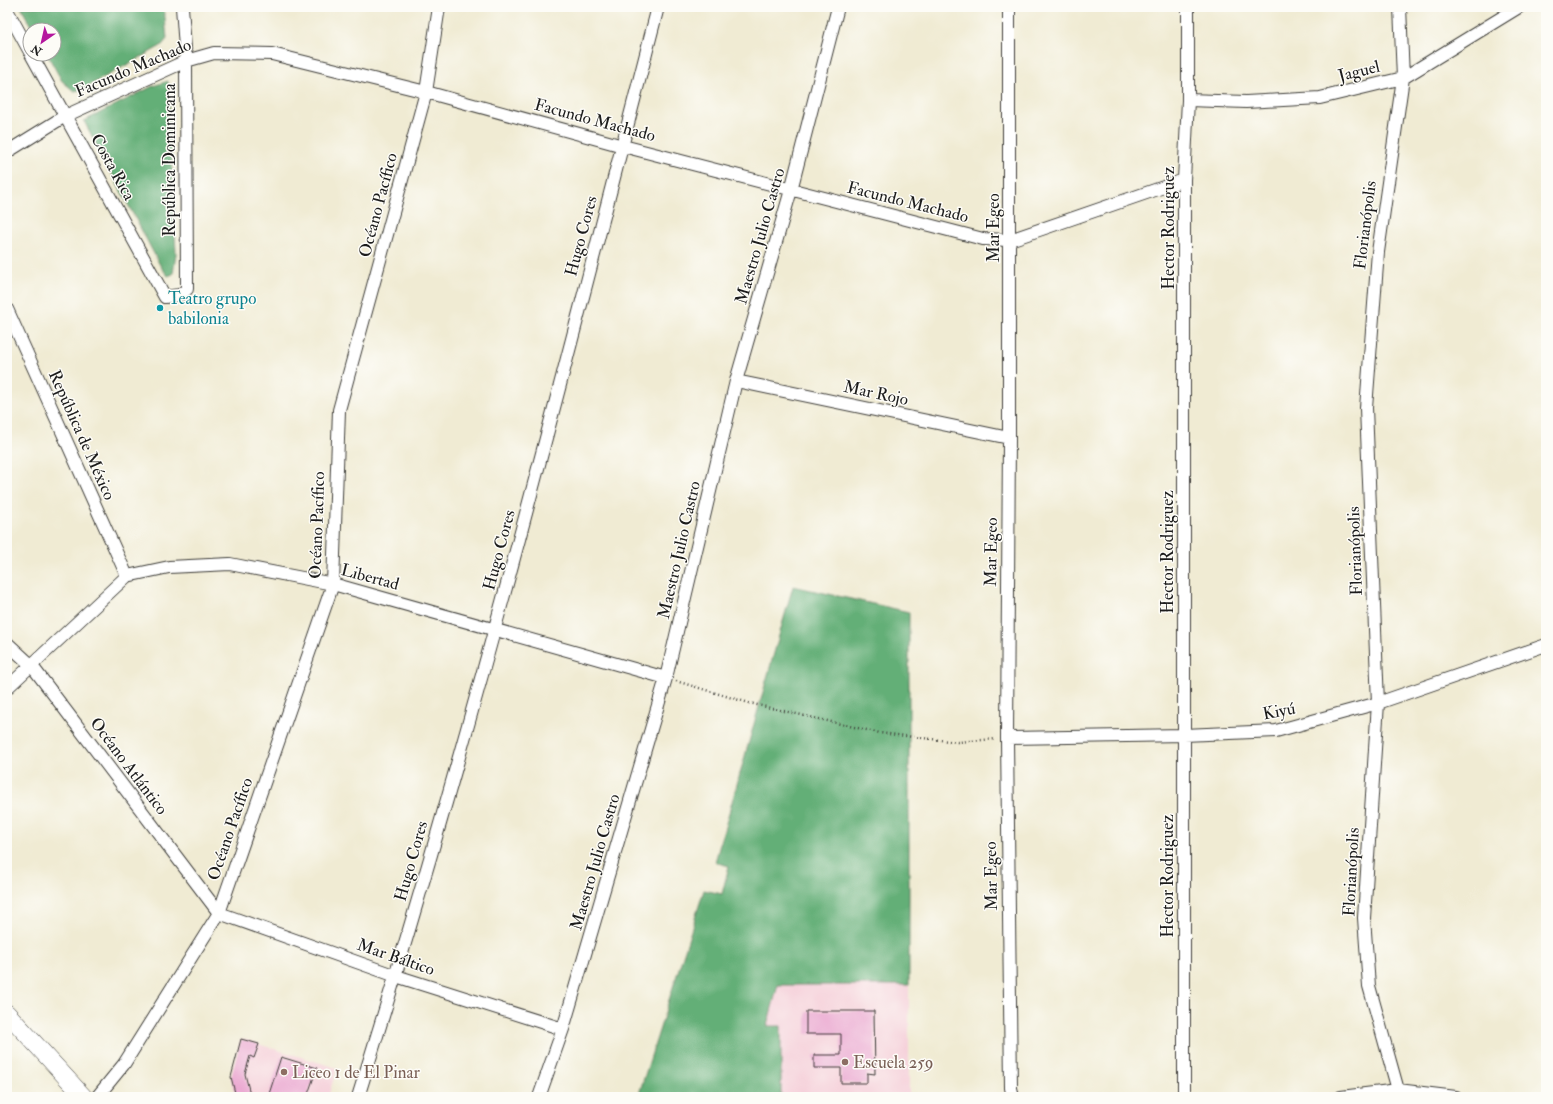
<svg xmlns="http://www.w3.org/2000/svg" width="1553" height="1104" viewBox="0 0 1553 1104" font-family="'IM FELL Double Pica',serif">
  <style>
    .built { fill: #f5cfd9 }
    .forest { fill: #64af77; stroke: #40664a }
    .building { fill: #ebaad2 }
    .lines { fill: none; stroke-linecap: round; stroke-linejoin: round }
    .street-casing { stroke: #3c3b37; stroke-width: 14 }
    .secondary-casing { stroke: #3c3b37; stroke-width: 18 }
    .path { stroke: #3c3b37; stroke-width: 2.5; stroke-dasharray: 1 3; stroke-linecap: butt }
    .street { stroke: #fff; stroke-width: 12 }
    .secondary { stroke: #fff; stroke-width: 17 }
    .culture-dot { fill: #0f9aa8; stroke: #fdfcf7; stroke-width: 1.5 }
    .education-dot { fill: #8d6e63; stroke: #fdfcf7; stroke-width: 1.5 }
    .labels { text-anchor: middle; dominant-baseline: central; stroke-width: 3; stroke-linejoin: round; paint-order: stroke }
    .street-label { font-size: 17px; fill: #1c1c1c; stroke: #fdfcf7 }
    .culture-label { font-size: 17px; fill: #0d838f; stroke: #fdfcf7; text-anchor: start }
    .education-label { font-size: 17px; fill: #785e54; stroke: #fdfcf7; text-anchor: start }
  </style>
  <rect width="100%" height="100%" fill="#fdfcf7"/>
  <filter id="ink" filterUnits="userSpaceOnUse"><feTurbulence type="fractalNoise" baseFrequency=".025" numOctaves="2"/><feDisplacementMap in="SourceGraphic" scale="8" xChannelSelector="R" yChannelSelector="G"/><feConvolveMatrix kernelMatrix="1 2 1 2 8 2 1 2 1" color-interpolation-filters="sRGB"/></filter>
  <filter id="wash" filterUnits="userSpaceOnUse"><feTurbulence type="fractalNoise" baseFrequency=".012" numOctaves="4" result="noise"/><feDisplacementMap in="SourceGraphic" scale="16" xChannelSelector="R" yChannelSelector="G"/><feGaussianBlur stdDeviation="0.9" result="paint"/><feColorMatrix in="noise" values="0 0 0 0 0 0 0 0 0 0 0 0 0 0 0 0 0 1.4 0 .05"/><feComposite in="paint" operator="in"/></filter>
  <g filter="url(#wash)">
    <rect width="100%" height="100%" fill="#f0ebd3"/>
    <path class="built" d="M778,985H909V1097H781V1026H767Z
      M241,1039L337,1068L328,1097H236L231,1077Z"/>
    <path class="forest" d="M21,7H164L167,39L161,46L81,90L74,91L62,81L47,54H54V30H33Z
      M168,81L176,254L173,274L168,276L161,267L84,121L153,86Z
      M793,586L909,612V985H778L767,1026H781V1097H638L704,890L722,894L729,866L715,862Z"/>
    <g id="blocks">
      <path class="building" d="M806,1011H874L875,1074L867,1073V1083H841V1068H814V1055H841V1034H806Z
        M241,1039L259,1044L254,1058L250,1056L245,1074L250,1094L236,1097L231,1077Z
        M281,1057L317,1068L307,1097H268Z"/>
    </g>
  </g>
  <g filter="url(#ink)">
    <use href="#blocks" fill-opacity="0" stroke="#3c3b37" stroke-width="1"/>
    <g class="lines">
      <defs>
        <path id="street" d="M1009,7V438L1007,738L1011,1088L1013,1097
          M7,10L30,52
          M31,54L165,297L180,295L187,289L186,61L182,7
          M1188,100L1246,102L1320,98L1403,78L1519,7
          M7,152L65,116L186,61L214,53L272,54L426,92L623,146L983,239L1010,240L1184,180
          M7,309L127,576
          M736,381L1009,438
          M7,643L32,666L219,913L396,976L563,1029
          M7,688L127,576L169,567L230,564L333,584L666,678
          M1007,738L1184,735L1276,731L1378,703L1546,645
          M1398,1090L1369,986L1364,918L1378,703L1366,408L1378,252L1403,78L1400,7
          M97,1097L124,1064L219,913L333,584L339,410L426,92L439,7
          M358,1097C471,737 564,372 658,7
          M539,1097L563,1029L666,678L736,381L791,190L838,7
          M1184,1097V180L1188,100V7
          M1341,1097L1398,1090L1456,1097"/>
        <path id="secondary" d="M7,1013L84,1097"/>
      </defs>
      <use href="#street" class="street-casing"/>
      <use href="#secondary" class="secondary-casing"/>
      <path class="path" d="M676,681L749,703L880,733L957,742L996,739"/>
      <use href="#street" class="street"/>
      <use href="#secondary" class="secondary"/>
    </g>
  </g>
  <circle class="culture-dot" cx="160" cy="308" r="4"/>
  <g class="education-dot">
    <circle cx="845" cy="1062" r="4"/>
    <circle cx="284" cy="1072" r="4"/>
  </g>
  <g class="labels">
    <g class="street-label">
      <text transform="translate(133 68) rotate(-23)">Facundo Machado</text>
      <text transform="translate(1359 71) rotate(-14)">Jaguel</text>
      <text transform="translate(595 120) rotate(15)">Facundo Machado</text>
      <text transform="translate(169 160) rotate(-90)">República Dominicana</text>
      <text transform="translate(113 167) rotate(61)">Costa Rica</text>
      <text transform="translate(908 202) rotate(14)">Facundo Machado</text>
      <text transform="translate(378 205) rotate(-75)">Océano Pacífico</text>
      <text transform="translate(1365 225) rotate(-83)">Florianópolis</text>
      <text transform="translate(993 228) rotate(-90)">Mar Egeo</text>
      <text transform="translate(1168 228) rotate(-90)">Hector Rodriguez</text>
      <text transform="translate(581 236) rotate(-75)">Hugo Cores</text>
      <text transform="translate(760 236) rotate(-74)">Maestro Julio Castro</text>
      <text transform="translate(876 393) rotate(12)">Mar Rojo</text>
      <text transform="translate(82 435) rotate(66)">República de México</text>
      <text transform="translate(317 525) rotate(-88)">Océano Pacífico</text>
      <text transform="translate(499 550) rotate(-75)">Hugo Cores</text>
      <text transform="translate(679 550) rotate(-77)">Maestro Julio Castro</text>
      <text transform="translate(1355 551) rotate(-92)">Florianópolis</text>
      <text transform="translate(991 552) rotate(-89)">Mar Egeo</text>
      <text transform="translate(1167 552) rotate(-90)">Hector Rodriguez</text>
      <text transform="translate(370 577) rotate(15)">Libertad</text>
      <text transform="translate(1279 711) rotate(-11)">Kiyú</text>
      <text transform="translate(129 766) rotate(53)">Océano Atlántico</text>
      <text transform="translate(230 829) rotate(-71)">Océano Pacífico</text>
      <text transform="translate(411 861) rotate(-74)">Hugo Cores</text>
      <text transform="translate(595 862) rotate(-74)">Maestro Julio Castro</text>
      <text transform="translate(1351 872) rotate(-87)">Florianópolis</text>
      <text transform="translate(991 876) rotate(-91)">Mar Egeo</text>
      <text transform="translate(1167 876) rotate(-90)">Hector Rodriguez</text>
      <text transform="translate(396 957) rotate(19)">Mar Báltico</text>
    </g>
    <g class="culture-label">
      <text x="168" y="298">Teatro grupo<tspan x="168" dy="20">babilonia</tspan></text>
    </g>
    <g class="education-label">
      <text x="853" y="1062">Escuela 259</text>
      <text x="292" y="1072">Liceo 1 de El Pinar</text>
    </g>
  </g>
  <rect width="1553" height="1104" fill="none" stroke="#fdfcf7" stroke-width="24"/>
  <g transform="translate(42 42) rotate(214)"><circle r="19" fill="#fdfcf7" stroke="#a3a29f"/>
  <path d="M0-3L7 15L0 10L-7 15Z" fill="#b5179e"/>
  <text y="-6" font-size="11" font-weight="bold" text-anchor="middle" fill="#1c1c1c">N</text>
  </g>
</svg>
